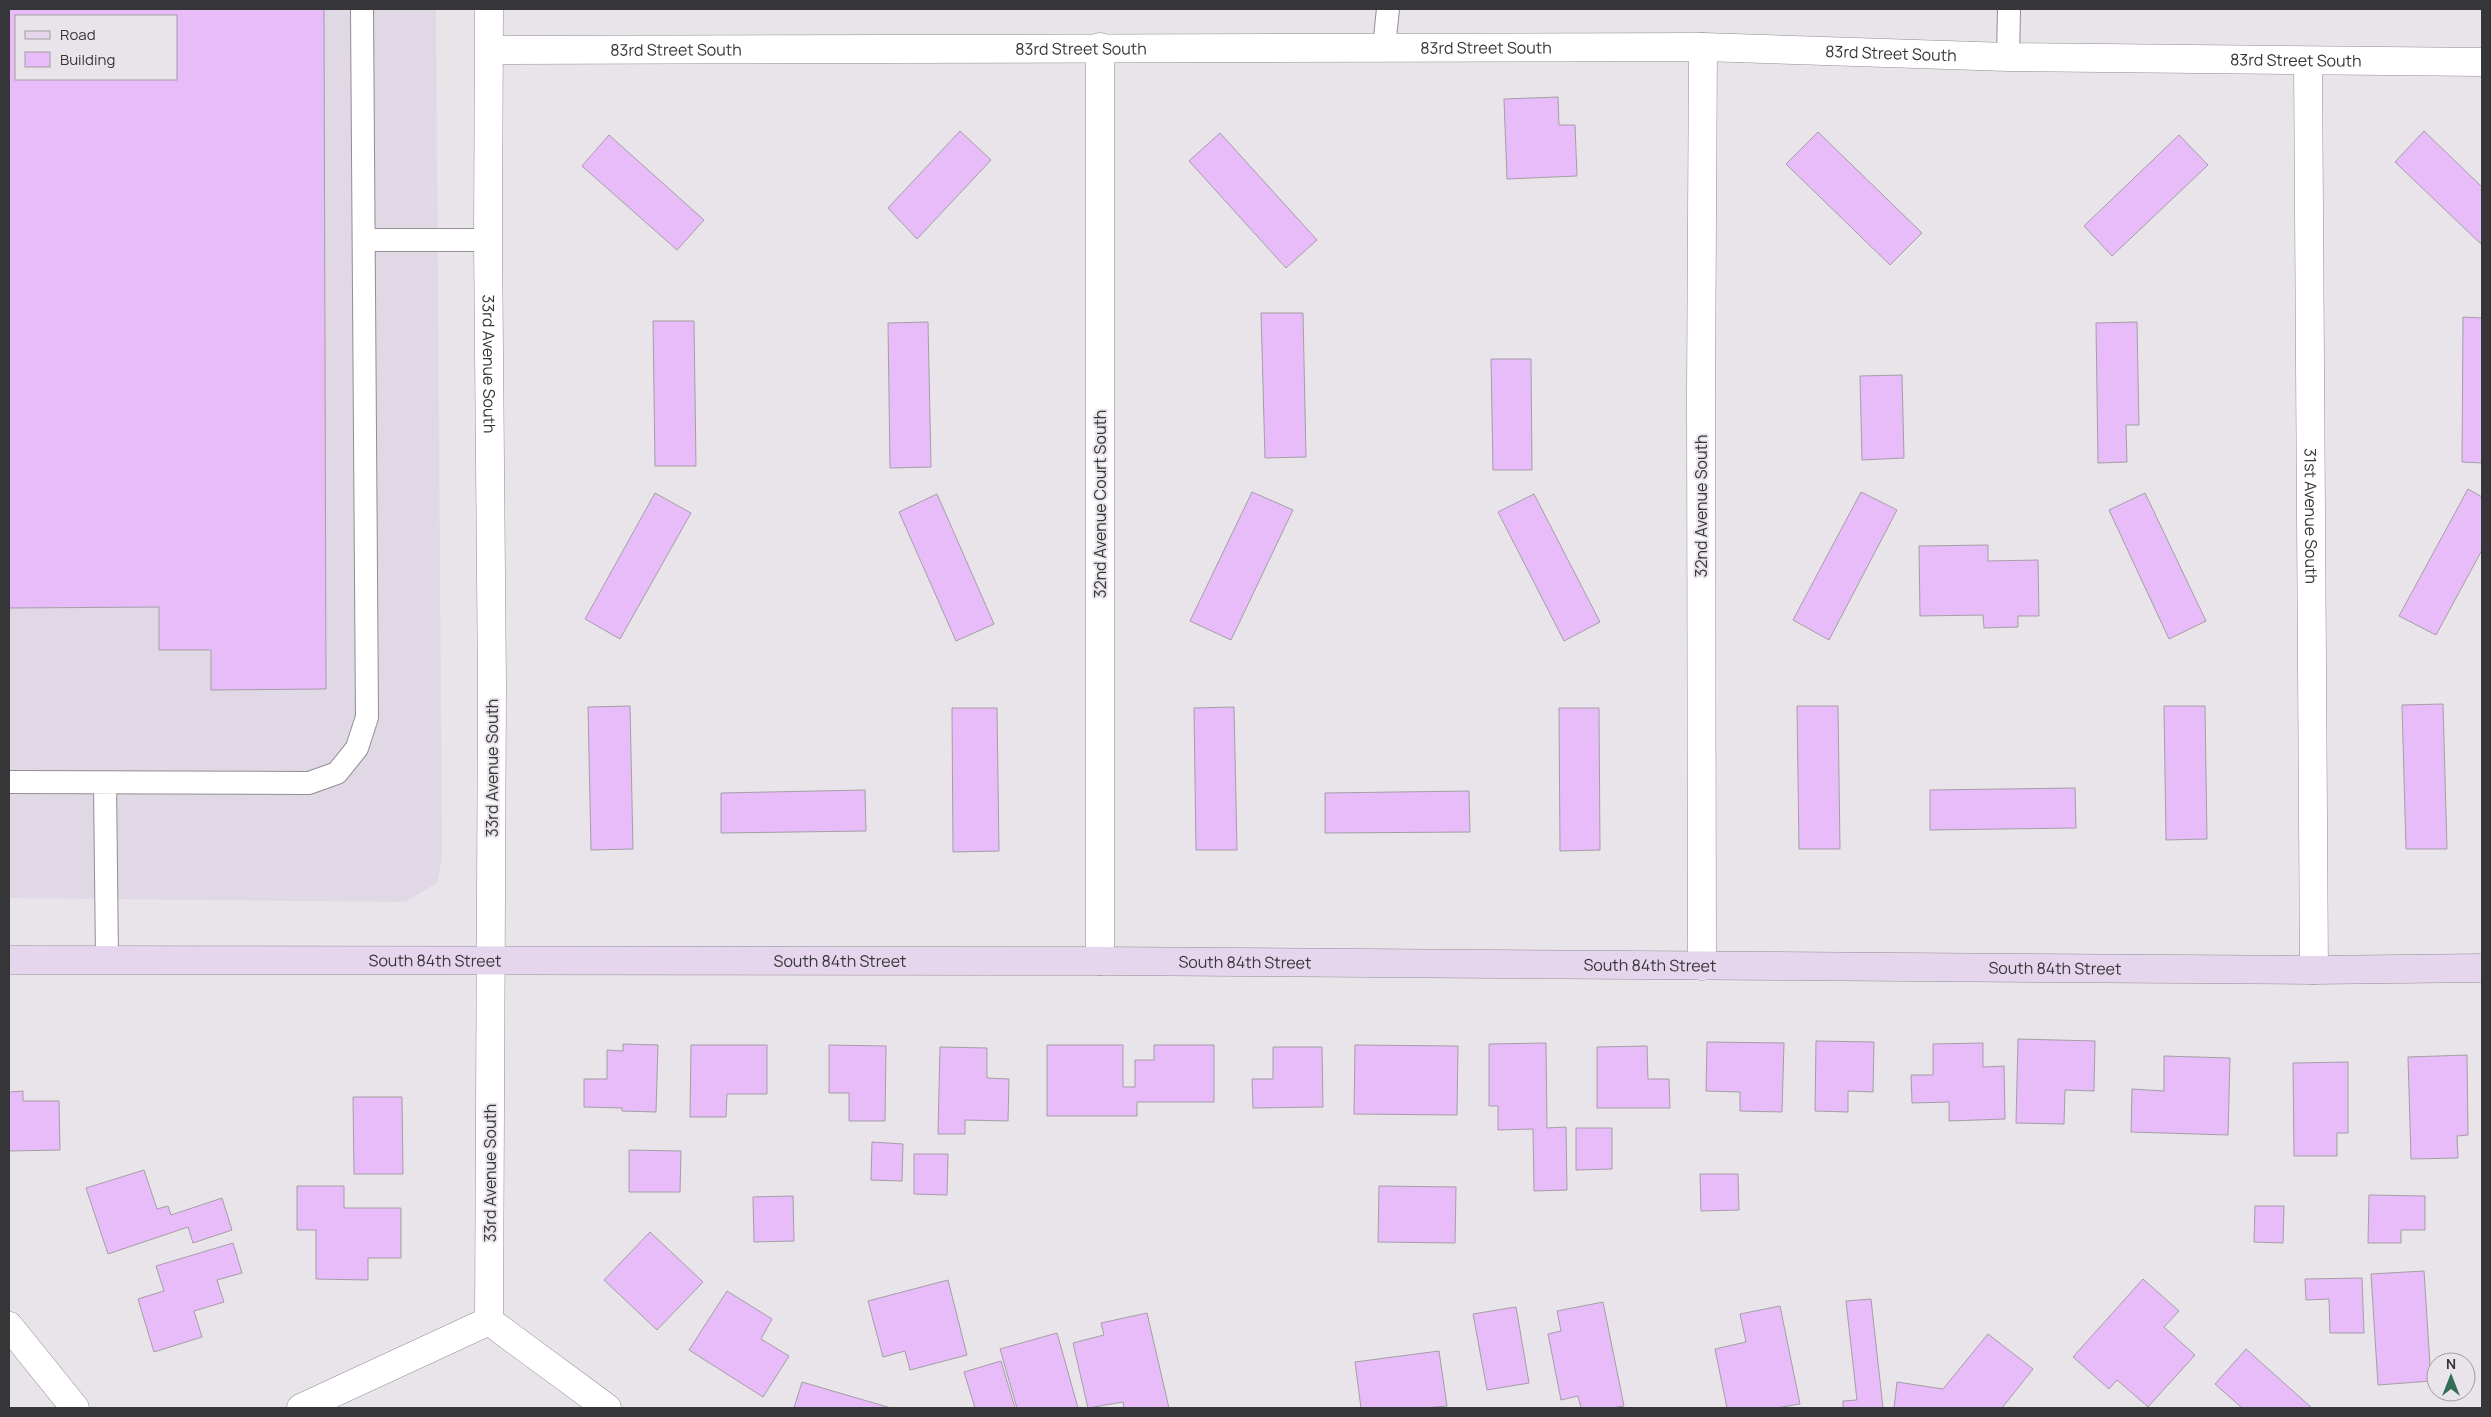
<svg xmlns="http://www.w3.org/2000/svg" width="2491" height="1417" viewBox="0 0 2491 1417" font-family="Manrope,sans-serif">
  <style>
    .built { fill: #e0d8e4; fill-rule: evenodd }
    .building { fill: #e8bbf9; stroke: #a39fa5; fill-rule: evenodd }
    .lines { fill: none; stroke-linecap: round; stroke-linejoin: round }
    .service-casing { stroke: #928e94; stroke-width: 24 }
    .minor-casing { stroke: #928e94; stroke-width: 29 }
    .secondary-casing { stroke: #928e94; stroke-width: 29 }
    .service { stroke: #fff; stroke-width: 22 }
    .minor { stroke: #fff; stroke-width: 28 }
    .secondary { stroke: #e6d6ed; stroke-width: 28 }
    .labels { text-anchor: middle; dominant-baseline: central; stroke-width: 4; stroke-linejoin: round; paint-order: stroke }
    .street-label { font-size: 16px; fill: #363537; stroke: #e8e4ea }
  </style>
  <rect width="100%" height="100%" fill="#e8e4ea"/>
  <path class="built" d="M9,9H436L442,859L437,883L405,902L9,898ZM16,16H176V79H16Z"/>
  <path class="building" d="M9,9H324L326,689L211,690V650H159V607L9,608ZM16,16H176V79H16Z
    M1558,97L1559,125H1575L1577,176L1507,179L1504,99Z
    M960,131L991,160L917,239L888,208Z
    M2424,131L2482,187V245L2395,162Z
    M1818,132L1922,233L1890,265L1786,164Z
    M1220,133L1317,240L1286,268L1189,161Z
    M609,135L704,220L677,250L582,166Z
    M2179,135L2208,165L2112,256L2084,226Z
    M1261,313H1303L1306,457L1265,458Z
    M2463,317L2482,318V463L2462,462Z
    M653,321H694L696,466H655Z
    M928,322L931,467L890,468L888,323Z
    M2137,322L2139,425H2126L2127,462L2098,463L2096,323Z
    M1491,359H1531L1532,470H1493Z
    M1902,375L1904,458L1862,460L1860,376Z
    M2468,489L2482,497V550L2436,635L2399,616Z
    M1252,492L1293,510L1231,640L1190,621Z
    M1861,492L1897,510L1829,640L1793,620Z
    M655,493L691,513L620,639L585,619Z
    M2145,493L2206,621L2169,639L2109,510Z
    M937,494L994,624L956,641L899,512Z
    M1534,494L1600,622L1564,641L1498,512Z
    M1988,545V561L2038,560L2039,616H2018V627L1984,628L1983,615L1920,616L1919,546Z
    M2443,704L2447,849H2406L2402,705Z
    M630,706L633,849L591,850L588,707Z
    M1797,706H1838L1840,849H1799Z
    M2164,706H2205L2207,839L2166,840Z
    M1234,707L1237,850H1196L1194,708Z
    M952,708H997L999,851L953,852Z
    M1559,708H1599L1600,850L1560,851Z
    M2075,788L2076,828L1930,830V790Z
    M865,790L866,831L721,833V793Z
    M1469,791L1470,832L1325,833V793Z
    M2018,1039L2095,1041L2094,1091L2065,1090L2064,1124L2016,1123Z
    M1816,1041L1874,1042L1873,1092L1848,1091V1112L1815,1111Z
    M1707,1042L1784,1043L1782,1112L1740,1111V1092L1706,1091Z
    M1546,1043L1547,1128L1566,1127L1567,1190L1534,1191L1533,1129L1498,1130V1106H1489V1044Z
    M1983,1043V1067L2004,1066L2005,1119L1949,1121V1102L1912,1103L1911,1075H1933V1044Z
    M623,1044L658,1045L656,1112L622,1111V1108L584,1107V1079H607V1050L623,1051Z
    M691,1045H767V1094H727L726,1117H690Z
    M829,1045L886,1046L885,1121H849V1093H829Z
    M1047,1045H1123V1087H1135V1060H1154V1045H1214V1102H1137V1116H1047Z
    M1355,1045L1458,1046L1457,1115L1354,1114Z
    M1647,1046L1648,1079H1669L1670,1108H1597V1047Z
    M940,1047L987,1048V1078L1009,1079L1008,1121L965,1120V1134H938Z
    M1273,1047H1322L1323,1107L1253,1108L1252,1079H1273Z
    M2467,1055L2468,1135L2457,1136L2458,1158L2411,1159L2408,1057Z
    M2164,1056L2230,1058L2228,1135L2131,1132L2132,1089L2164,1091Z
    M2348,1062V1133H2337V1156H2294L2293,1063Z
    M23,1091V1101H59L60,1150L9,1151V1092Z
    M353,1097H402L403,1174H354Z
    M1576,1128H1612V1169L1576,1170Z
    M872,1142L903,1144L902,1181L871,1180Z
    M629,1150L681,1151L680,1192H629Z
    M914,1154H948L947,1195L914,1194Z
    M144,1170L157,1209L168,1206L171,1215L222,1198L232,1230L193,1243L188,1227L108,1254L86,1188Z
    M1700,1174H1738L1739,1210L1701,1211Z
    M297,1186H344V1208H401V1258H368V1280L316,1279V1230H297Z
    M1379,1186L1456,1187L1455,1243L1378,1242Z
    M2369,1195L2425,1196V1230H2401V1243H2368Z
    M793,1196L794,1241L754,1242L753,1197Z
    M2255,1206H2284L2283,1243L2254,1242Z
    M650,1232L703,1282L657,1330L604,1280Z
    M233,1243L242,1273L217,1280L224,1302L194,1311L202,1337L154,1352L138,1299L164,1291L156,1266Z
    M2424,1271L2431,1381L2378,1385L2371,1274Z
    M2362,1278L2364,1333H2330L2329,1299L2306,1300L2305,1279Z
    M2143,1279L2179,1311L2164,1327L2195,1355L2148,1407L2117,1380L2109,1389L2073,1357Z
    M948,1280L967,1355L910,1370L905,1351L883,1357L868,1301Z
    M727,1291L772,1319L761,1339L789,1356L763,1397L689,1350Z
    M1871,1299L1883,1408H1843V1401L1857,1400L1846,1301Z
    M1603,1302L1624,1406L1612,1408H1581L1578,1396L1561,1400L1548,1334L1561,1331L1557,1311Z
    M1780,1306L1800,1404L1776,1408H1727L1715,1349L1746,1342L1740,1314Z
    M1516,1307L1529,1383L1487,1390L1473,1314Z
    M1147,1313L1169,1408H1124L1123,1402L1088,1408L1073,1343L1104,1335L1101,1323Z
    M1057,1333L1078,1408H1017L1000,1349Z
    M1988,1334L2033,1369L2002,1408H1894L1897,1382L1943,1389Z
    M2246,1349L2312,1408H2242L2215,1384Z
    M1439,1351L1447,1406L1426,1408H1361L1355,1362Z
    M1001,1361L1015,1408H975L964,1372Z
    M802,1382L891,1408H794Z"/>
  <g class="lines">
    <defs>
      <path id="service" d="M1384,47L1388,9
        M2008,57L2009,9
        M364,240H488
        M9,782L309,783L337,773L357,748L367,717L362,9
        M105,783L107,960"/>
      <g id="minor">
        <path id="s1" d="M489,9L488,240L492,686L489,1321"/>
        <path d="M1100,47V961"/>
        <path id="s2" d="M490,50L1703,47L2008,57L2482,62"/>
        <path id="s3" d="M2308,61L2314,970"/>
        <path d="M1702,966L1701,394L1703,47"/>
        <path d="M489,1321L607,1408"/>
        <path d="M9,1326L75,1408"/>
        <path d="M301,1408L489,1321"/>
      </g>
      <g id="secondary">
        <path id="s4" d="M9,960L1100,961L2314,970L2482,968"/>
      </g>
    </defs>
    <use href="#service" class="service-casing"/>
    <use href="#minor" class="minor-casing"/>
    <use href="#secondary" class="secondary-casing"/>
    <use href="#service" class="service"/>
    <use href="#minor" class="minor"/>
    <use href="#secondary" class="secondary"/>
  </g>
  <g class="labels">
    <g class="street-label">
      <text stroke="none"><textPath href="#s2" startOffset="591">83rd Street South</textPath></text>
      <text stroke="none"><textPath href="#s2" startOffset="996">83rd Street South</textPath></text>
      <text stroke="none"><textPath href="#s2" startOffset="186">83rd Street South</textPath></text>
      <text stroke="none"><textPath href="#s2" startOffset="1401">83rd Street South</textPath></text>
      <text stroke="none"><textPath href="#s2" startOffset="1806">83rd Street South</textPath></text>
      <text stroke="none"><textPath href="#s1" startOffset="355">33rd Avenue South</textPath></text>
      <text transform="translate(1100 504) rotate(-90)">32nd Avenue Court South</text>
      <text transform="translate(1701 506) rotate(-90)">32nd Avenue South</text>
      <text stroke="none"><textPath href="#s3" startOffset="455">31st Avenue South</textPath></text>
      <text transform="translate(492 768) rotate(-90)">33rd Avenue South</text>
      <text stroke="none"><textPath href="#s4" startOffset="426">South 84th Street</textPath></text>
      <text stroke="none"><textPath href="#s4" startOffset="831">South 84th Street</textPath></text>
      <text stroke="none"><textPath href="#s4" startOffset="1236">South 84th Street</textPath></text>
      <text stroke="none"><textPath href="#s4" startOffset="1641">South 84th Street</textPath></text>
      <text stroke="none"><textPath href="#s4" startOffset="2046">South 84th Street</textPath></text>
      <text transform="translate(490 1173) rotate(-90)">33rd Avenue South</text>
    </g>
  </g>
  <rect width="2491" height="1417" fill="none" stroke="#363537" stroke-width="20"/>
  <rect x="15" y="15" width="162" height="65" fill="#e8e4ea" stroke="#a19ea2"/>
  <rect x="25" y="31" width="25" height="8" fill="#e6d6ed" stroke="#a19ea2"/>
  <text x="60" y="40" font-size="15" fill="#363537">Road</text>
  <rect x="25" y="52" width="25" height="15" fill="#e8bbf9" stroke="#a19ea2"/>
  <text x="60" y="65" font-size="15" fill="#363537">Building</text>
  <g transform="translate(2451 1377)"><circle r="24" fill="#e8e4ea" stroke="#a19ea2"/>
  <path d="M0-4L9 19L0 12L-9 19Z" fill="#326d57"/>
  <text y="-8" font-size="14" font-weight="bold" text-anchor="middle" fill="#363537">N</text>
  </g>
</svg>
